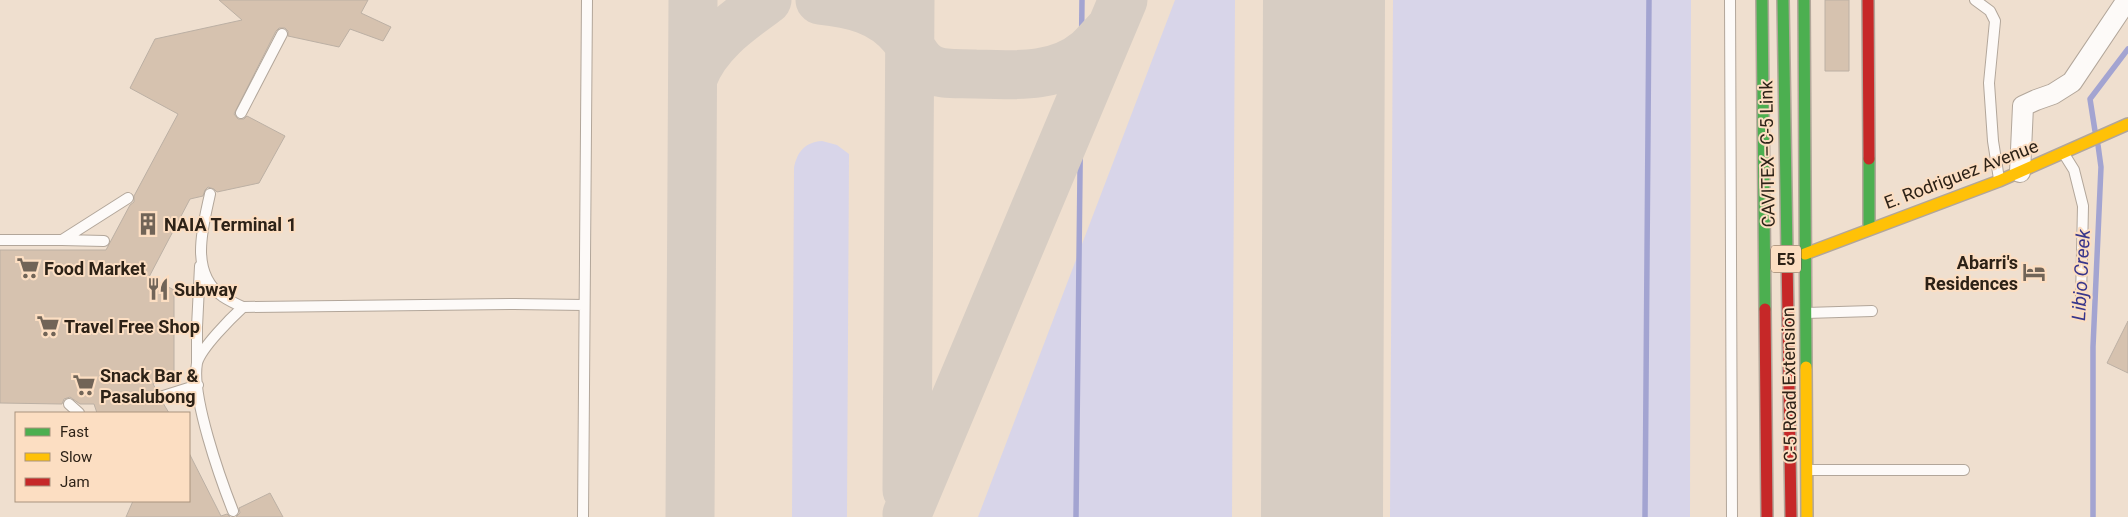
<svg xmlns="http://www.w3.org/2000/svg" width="2128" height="517" viewBox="0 0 2128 517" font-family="Roboto,sans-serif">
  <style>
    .green { fill: #d8d5e9 }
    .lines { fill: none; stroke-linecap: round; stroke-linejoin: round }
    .stream { stroke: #a3a4d1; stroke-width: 5.5 }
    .taxiway { stroke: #d7cdc3; stroke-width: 49 }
    .runway { stroke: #d7cdc3; stroke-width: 122 }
    .building { fill: #d6c2af; stroke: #bcb0a4 }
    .lane-casing { stroke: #b2a69a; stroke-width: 12 }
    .street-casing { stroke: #b2a69a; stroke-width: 22 }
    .fast-casing { stroke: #b2a69a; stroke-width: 14 }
    .slow-casing { stroke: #b2a69a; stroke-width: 14 }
    .jam-casing { stroke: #b2a69a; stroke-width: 14 }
    .lane { stroke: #fdfaf8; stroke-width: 10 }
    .street { stroke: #fdfaf8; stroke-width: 20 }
    .fast { stroke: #4caf50; stroke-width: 11 }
    .slow { stroke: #ffc107; stroke-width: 11 }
    .jam { stroke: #c62828; stroke-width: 11 }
    .labels { text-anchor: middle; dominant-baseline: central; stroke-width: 4; stroke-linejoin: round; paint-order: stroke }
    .shield { fill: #fcdec2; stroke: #6b5a4a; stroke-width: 1 }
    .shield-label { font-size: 16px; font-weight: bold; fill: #2d2217 }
    .street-label { font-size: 18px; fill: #2d2217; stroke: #fcdec2 }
    .poi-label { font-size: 18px; font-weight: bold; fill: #2d2217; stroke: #fcdec2; text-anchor: start }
    .water-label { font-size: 19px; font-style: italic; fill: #38368b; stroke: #fcdec2 }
  </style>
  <rect width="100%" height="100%" fill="#efdfcf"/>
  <path class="green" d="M1175,0H1235L1232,517H978Z
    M1393,0H1691L1690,517H1390Z
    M822,141L837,145L849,154L847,517H792L794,168C797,152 805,142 822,141Z"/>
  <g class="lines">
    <path class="stream" d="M2095,131L2090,99L2128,49
      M1076,517L1082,0
      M1645,517L1649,0
      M2093,517V347L2101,167L2098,145"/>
    <path class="taxiway" d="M820,0C851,3 883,10 904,37C912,48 916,60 927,67C940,76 959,73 975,74C1014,75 1056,79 1088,52C1096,45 1102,37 1109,30
      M693,78C706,43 738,21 767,0
      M907,490L910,0
      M907,514L1123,0
      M690,517L693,0"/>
    <path class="runway" d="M1322,517L1324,0"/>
  </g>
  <path class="building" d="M219,0H368L361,13L391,27L383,41L350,29L339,47L288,36V31L285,28H279L276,31L234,114L238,119H244L247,116L285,136L259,183L217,192L214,189L208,187L205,190L203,196L190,199L149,277L174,290V373L153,384L157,391L153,395L154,400L158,404L163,403L169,413H97L94,404H80L70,397L64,399L62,404L0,403V250H106L130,205L134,202V196L178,114L130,88L155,39L242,20Z
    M1825,0H1849V71H1825Z
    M2128,321V373L2107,363Z
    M189,453L221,516L227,514L230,517H126L133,501H189Z
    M270,493L283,517H236L240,513L239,508Z"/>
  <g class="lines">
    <defs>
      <path id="lane" d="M1730,0L1732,517
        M1975,0L1990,11L1995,21L1989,83L1993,141L1999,179
        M241,113L282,34
        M2064,154L2074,170L2083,206L2081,299
        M210,194C203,227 189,272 222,296C228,300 236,304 243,307
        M0,240H62L128,198
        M62,240L104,241
        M1806,313L1872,311
        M197,362V327L200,266
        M160,397L198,385
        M69,404L79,413
        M1808,470H1964
        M233,511C220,478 191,396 197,363C201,348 231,318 243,307L514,304L584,305
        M583,517L587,0"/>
      <path id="street" d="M2020,172L2023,106L2036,100L2053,94L2072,82L2127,0"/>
      <path id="fast" d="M1762,0L1765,309
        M1783,0L1787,254
        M1804,0L1806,367
        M1869,159V229"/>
      <path id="slow" d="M1805,254L1999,181L2128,124
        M1806,367L1807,517"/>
      <path id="jam" d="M1868,0L1869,159
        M1787,254L1791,517
        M1765,309L1767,517"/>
    </defs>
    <use href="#lane" class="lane-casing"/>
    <use href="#street" class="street-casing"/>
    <use href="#fast" class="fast-casing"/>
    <use href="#slow" class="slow-casing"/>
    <use href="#jam" class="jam-casing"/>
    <use href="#lane" class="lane"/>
    <use href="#street" class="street"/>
    <use href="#fast" class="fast"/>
    <use href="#slow" class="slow"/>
    <use href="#jam" class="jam"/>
  </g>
  <defs>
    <symbol id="building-bare" viewBox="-9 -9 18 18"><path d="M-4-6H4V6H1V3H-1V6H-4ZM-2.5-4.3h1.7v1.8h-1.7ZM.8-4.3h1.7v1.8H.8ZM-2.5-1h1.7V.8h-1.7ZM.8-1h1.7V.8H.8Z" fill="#716457" stroke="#fcdec2" stroke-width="2.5" paint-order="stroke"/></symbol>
    <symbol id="supermarket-bare" viewBox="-9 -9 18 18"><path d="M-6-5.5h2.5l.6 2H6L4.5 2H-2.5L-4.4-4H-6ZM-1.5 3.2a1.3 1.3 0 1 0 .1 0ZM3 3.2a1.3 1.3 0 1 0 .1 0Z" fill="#716457" stroke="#fcdec2" stroke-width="2.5" paint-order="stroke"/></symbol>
    <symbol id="hotel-bare" viewBox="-9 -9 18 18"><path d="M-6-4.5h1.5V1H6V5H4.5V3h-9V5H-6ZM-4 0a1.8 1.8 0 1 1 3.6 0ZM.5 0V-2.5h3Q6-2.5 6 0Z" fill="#716457" stroke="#fcdec2" stroke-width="2.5" paint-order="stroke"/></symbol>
    <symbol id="restaurant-bare" viewBox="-9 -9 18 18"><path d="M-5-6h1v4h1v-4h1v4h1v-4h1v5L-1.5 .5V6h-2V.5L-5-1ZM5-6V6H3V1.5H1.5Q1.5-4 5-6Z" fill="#716457" stroke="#fcdec2" stroke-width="2.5" paint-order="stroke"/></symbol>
  </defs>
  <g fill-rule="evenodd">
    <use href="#building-bare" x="132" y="208" width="32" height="32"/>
    <use href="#supermarket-bare" x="12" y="252" width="32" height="32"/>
    <use href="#hotel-bare" x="2018" y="256" width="32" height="32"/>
    <use href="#restaurant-bare" x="142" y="273" width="32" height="32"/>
    <use href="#supermarket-bare" x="32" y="310" width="32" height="32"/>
    <use href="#supermarket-bare" x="68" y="369" width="32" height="32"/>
  </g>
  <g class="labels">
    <rect class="shield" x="1771" y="245.5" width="30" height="27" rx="4"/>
    <g class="shield-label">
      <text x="1786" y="259">E5</text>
    </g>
    <g class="street-label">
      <text transform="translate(1767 154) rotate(-91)">CAVITEX–C-5 Link</text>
      <text transform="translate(1961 174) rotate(-21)">E. Rodriguez Avenue</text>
      <text transform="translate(1789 385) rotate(-91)">C-5 Road Extension</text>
    </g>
    <g class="poi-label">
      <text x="164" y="224">NAIA Terminal 1</text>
      <text x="2018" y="262" text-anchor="end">Abarri's<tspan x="2018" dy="21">Residences</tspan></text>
      <text x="44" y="268">Food Market</text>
      <text x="174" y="289">Subway</text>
      <text x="64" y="326">Travel Free Shop</text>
      <text x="100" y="375">Snack Bar &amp;<tspan x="100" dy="21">Pasalubong</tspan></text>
    </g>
    <g class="water-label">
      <text transform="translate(2081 275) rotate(-87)">Libjo Creek</text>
    </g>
  </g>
  <rect x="15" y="412" width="175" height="90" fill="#fcdec2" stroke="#a9937e"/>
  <rect x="25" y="428" width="25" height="8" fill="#4caf50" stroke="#a9937e"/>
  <text x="60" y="437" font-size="15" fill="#2d2217">Fast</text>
  <rect x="25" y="453" width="25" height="8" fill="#ffc107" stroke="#a9937e"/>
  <text x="60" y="462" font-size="15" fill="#2d2217">Slow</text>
  <rect x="25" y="478" width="25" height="8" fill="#c62828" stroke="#a9937e"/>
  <text x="60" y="487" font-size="15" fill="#2d2217">Jam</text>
</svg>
